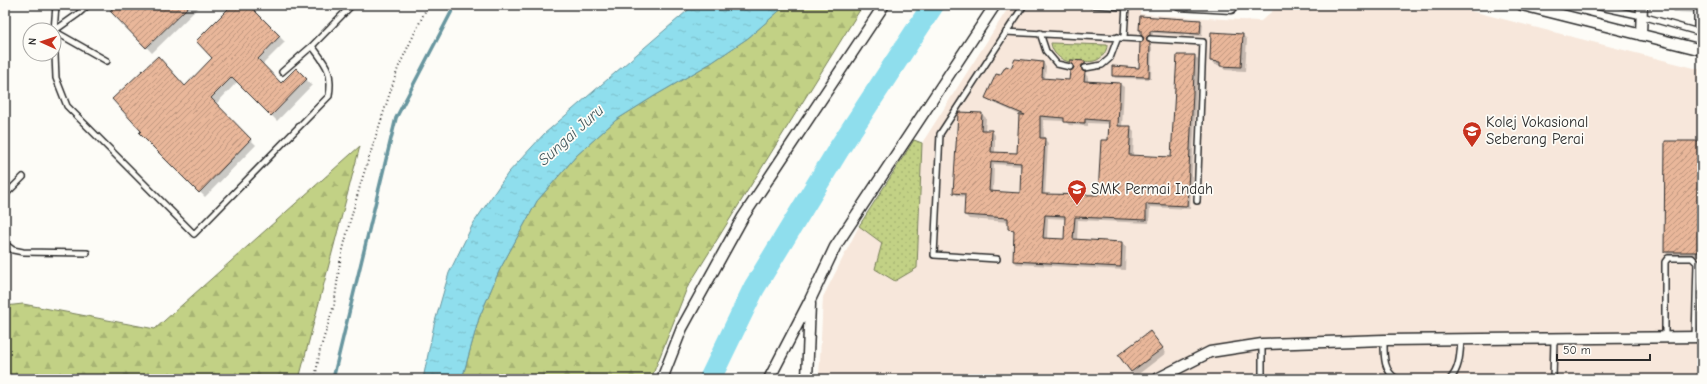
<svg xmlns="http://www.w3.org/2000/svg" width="1707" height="384" viewBox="0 0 1707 384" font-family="'Comic Neue',sans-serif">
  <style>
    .built { fill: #f7e7db }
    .grass { fill: url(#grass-dots); stroke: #767e58 }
    .forest { fill: url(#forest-firs); stroke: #767e58 }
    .water { fill: url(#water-ripples); stroke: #67969f }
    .shadow { fill: #0003; fill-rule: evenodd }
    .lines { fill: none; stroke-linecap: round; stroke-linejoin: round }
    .stream { stroke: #67969f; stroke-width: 3.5 }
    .river { stroke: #8fdeed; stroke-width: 22 }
    .building { fill: url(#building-hatch); stroke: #2b2b2b; fill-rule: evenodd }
    .service-casing { stroke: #2b2b2b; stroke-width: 8 }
    .minor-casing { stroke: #2b2b2b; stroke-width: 13 }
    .path { stroke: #2b2b2b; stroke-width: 2; stroke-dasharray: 1 3; stroke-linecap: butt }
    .service { stroke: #fdfcf7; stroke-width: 5 }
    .minor { stroke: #fdfcf7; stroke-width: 10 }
    .labels { text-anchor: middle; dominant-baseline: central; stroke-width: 3.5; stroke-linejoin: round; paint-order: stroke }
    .poi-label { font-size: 15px; fill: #2b2b2b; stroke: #fdfcf7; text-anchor: start }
    .water-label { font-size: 16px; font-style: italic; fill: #44585c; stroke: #fdfcf7 }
  </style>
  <defs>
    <pattern id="grass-dots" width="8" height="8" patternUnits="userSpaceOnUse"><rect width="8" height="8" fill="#c2d185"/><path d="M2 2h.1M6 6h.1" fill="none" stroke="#a7b473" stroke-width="1.8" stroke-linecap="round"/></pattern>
    <pattern id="forest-firs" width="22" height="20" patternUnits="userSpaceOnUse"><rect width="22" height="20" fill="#c2d185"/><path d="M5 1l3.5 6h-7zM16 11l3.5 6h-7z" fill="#a7b473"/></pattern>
    <pattern id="water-ripples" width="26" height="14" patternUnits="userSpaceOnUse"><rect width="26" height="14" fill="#8fdeed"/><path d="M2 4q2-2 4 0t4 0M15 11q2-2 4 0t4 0" fill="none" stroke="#7cbfcb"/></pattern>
    <pattern id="building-hatch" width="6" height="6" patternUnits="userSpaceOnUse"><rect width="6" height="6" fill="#e9b79a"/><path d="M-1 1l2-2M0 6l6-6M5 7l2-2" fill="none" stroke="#bd957e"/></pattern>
  </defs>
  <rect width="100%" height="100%" fill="#fdfcf7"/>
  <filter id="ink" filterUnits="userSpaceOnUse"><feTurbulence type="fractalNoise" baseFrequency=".025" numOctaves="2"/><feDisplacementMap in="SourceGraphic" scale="8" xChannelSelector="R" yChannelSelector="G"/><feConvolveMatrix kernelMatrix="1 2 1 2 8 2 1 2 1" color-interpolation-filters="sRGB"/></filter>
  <g filter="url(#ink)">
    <path class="built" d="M1010,5H1141L1140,14L1258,21H1261L1279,5H1448L1702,70V379H819L823,297L859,226L917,268L922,143Z"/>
    <path class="grass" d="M1051,43L1107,45C1107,49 1106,50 1104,54C1096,66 1082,60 1071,60L1070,62C1060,60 1052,53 1051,43Z
      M914,140L922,143L917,268L895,281L875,269L882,243L859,226Z"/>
    <path class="forest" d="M786,5H863L687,288L651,379H462L479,318L499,271L537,201L577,155L616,120L656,95L711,63L748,38Z
      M360,146L299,379H5V306L23,304L155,329Z"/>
    <path class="water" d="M694,5H786L748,38L711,63L656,95L616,120L577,155L537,201L499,271L479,318L462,379H423L434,325L449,273L473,224L508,173L544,134Z"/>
    <path class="shadow" d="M118,5H201L152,53L112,11Z
      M233,5H248L285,42L262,65L282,85L296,70L312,85L277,121L238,81L215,105L256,145L205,197L140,133L214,58Z
      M1668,5H1702V7L1699,8L1698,13L1674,12Z
      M1200,21L1203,24L1202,36L1153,33L1152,38L1149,39L1148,43L1152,47L1151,79L1115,78L1113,75L1140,69L1145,39L1140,30Z
      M1242,35L1247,39L1245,71L1225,70L1220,65H1215L1211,61Z
      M1195,56L1198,60L1190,209L1150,207L1149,223L1078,220L1077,240L1122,243L1126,246L1125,270L1017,264L1014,261L1015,233L1009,229V222L969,219L965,215L966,197L958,196L954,193L982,114L986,118L985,131H992L995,135V153L1018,154L1020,115L990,101L987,98L1000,77L1011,70L1042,62L1046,66L1045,79L1070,81L1075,68L1071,63L1085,62L1089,65L1084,73L1088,77V82L1120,84L1124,87L1122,127H1130L1134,131L1133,156L1172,158ZM1043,120L1065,121L1069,125L1088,126V123L1110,124L1099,196L1045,195L1048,143L1044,139ZM994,164L1022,166L1021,194L993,192ZM1048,218L1066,219L1065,240L1047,239Z
      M1699,142L1702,146V258L1671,257L1665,252Z
      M1150,332L1166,353L1136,376L1131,371Z"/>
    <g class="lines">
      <path class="stream" d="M333,379L396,118L455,5"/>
      <path class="river" d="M710,379L754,288L840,147L933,5"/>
    </g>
    <path class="building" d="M117,5H190L146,48L110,11Z
      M232,5H249L280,36L258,59L281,83L296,68L307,79L271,116L232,77L211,98L251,139L199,193L139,133L141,131L112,99L158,56L185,86L212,58L196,41Z
      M1140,16L1201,20L1200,34L1150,31V35L1147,37L1146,39L1150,43L1149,77L1112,76V66L1139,68L1140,43L1144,39L1141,35V30H1139Z
      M1211,32L1243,34L1241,67L1220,66V62L1210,61Z
      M1177,55H1195L1187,206L1146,204V220L1075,217L1073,239L1122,242L1121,267L1013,261L1014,230L1008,229V218L964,215L965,194L953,193L958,114L959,112L982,113L981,130H992L991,152L1017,153L1019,115H1025L985,98L996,74L1000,75L1006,66L1011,68L1015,59L1043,62L1042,78L1069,80L1070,71L1074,68L1073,64L1070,63V60L1085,61V64L1082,65L1081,68L1085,72L1084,81L1120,83L1118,126H1131L1129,155L1171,157ZM1040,116L1064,118V122L1085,123V119L1109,121L1108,140H1101L1098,195L1042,194L1045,138H1040ZM991,161L1021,163L1020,193L989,191ZM1045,215L1065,216L1064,239L1043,238Z
      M1665,141H1699V252H1664Z
      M1150,331L1163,348L1131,372L1118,355Z"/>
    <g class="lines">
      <defs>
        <path id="service" d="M56,5L54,31L56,78L67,106L194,234L329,96C333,71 326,65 312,46L352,5
          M88,5L78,14L54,31L107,61
          M1092,5L1125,7L1140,5
          M1591,5L1642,16L1702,33
          M1697,31V5
          M1006,32L1140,39
          M1040,33L1046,51L1057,64L1070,67
          M1124,37L1126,5
          M1150,39L1203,42L1197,201
          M1085,68L1102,65L1110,58L1118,37
          M282,72L312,46
          M5,195L23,177
          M5,244L13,250L23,252L87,253
          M997,259L934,255L940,134L1024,5
          M1665,338V262L1668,258H1692L1697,263L1695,337
          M1384,340C1384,355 1383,371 1397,379
          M1262,379V344
          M1450,379C1460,369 1460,353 1461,340
          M1553,379L1554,339"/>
        <path id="minor" d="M1179,5L1231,8L1234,5
          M1522,5L1702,50
          M1641,35L1642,5
          M662,379L682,328L743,217L884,5
          M769,379L810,300L835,247L995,5
          M807,379L810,304
          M1157,379L1210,352L1262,344L1384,340L1702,337"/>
      </defs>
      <use href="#service" class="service-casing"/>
      <use href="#minor" class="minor-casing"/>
      <path class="path" d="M315,379L320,350L334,305L340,262L350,221L363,176L398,68L428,5"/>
      <use href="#service" class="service"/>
      <use href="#minor" class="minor"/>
    </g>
  </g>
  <defs>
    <symbol id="university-pin" viewBox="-11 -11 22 30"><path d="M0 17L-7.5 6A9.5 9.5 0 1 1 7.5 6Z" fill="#c8321e" stroke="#fdfcf7"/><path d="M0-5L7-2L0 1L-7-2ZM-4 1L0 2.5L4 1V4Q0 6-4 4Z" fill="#fff"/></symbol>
    <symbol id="school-pin" viewBox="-11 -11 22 30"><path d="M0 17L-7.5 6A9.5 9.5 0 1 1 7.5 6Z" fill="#c8321e" stroke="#fdfcf7"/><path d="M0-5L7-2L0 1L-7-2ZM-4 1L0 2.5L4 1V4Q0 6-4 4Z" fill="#fff"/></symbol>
  </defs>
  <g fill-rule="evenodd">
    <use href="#university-pin" x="1461" y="120" width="22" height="30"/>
    <use href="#school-pin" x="1066" y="178" width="22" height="30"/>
  </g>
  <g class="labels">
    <g class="poi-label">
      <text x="1486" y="122">Kolej Vokasional<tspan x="1486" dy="17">Seberang Perai</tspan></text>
      <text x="1091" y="189">SMK Permai Indah</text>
    </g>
    <g class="water-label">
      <text transform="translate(571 135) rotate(-42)">Sungai Juru</text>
    </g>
  </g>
  <rect width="1707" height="384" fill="none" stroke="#fdfcf7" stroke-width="20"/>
  <rect x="10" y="10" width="1687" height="364" fill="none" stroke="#2b2b2b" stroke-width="1.5" filter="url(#ink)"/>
  <g transform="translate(42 42) rotate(273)"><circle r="19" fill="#fdfcf7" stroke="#a9a8a5"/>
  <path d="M0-3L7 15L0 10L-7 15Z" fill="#c8321e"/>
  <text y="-6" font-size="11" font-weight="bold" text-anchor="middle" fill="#2b2b2b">N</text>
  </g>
  <path d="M1557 354v6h93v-6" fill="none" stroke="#2b2b2b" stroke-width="2"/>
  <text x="1563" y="354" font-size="12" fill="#2b2b2b" stroke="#fdfcf7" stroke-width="3" paint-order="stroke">50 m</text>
</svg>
